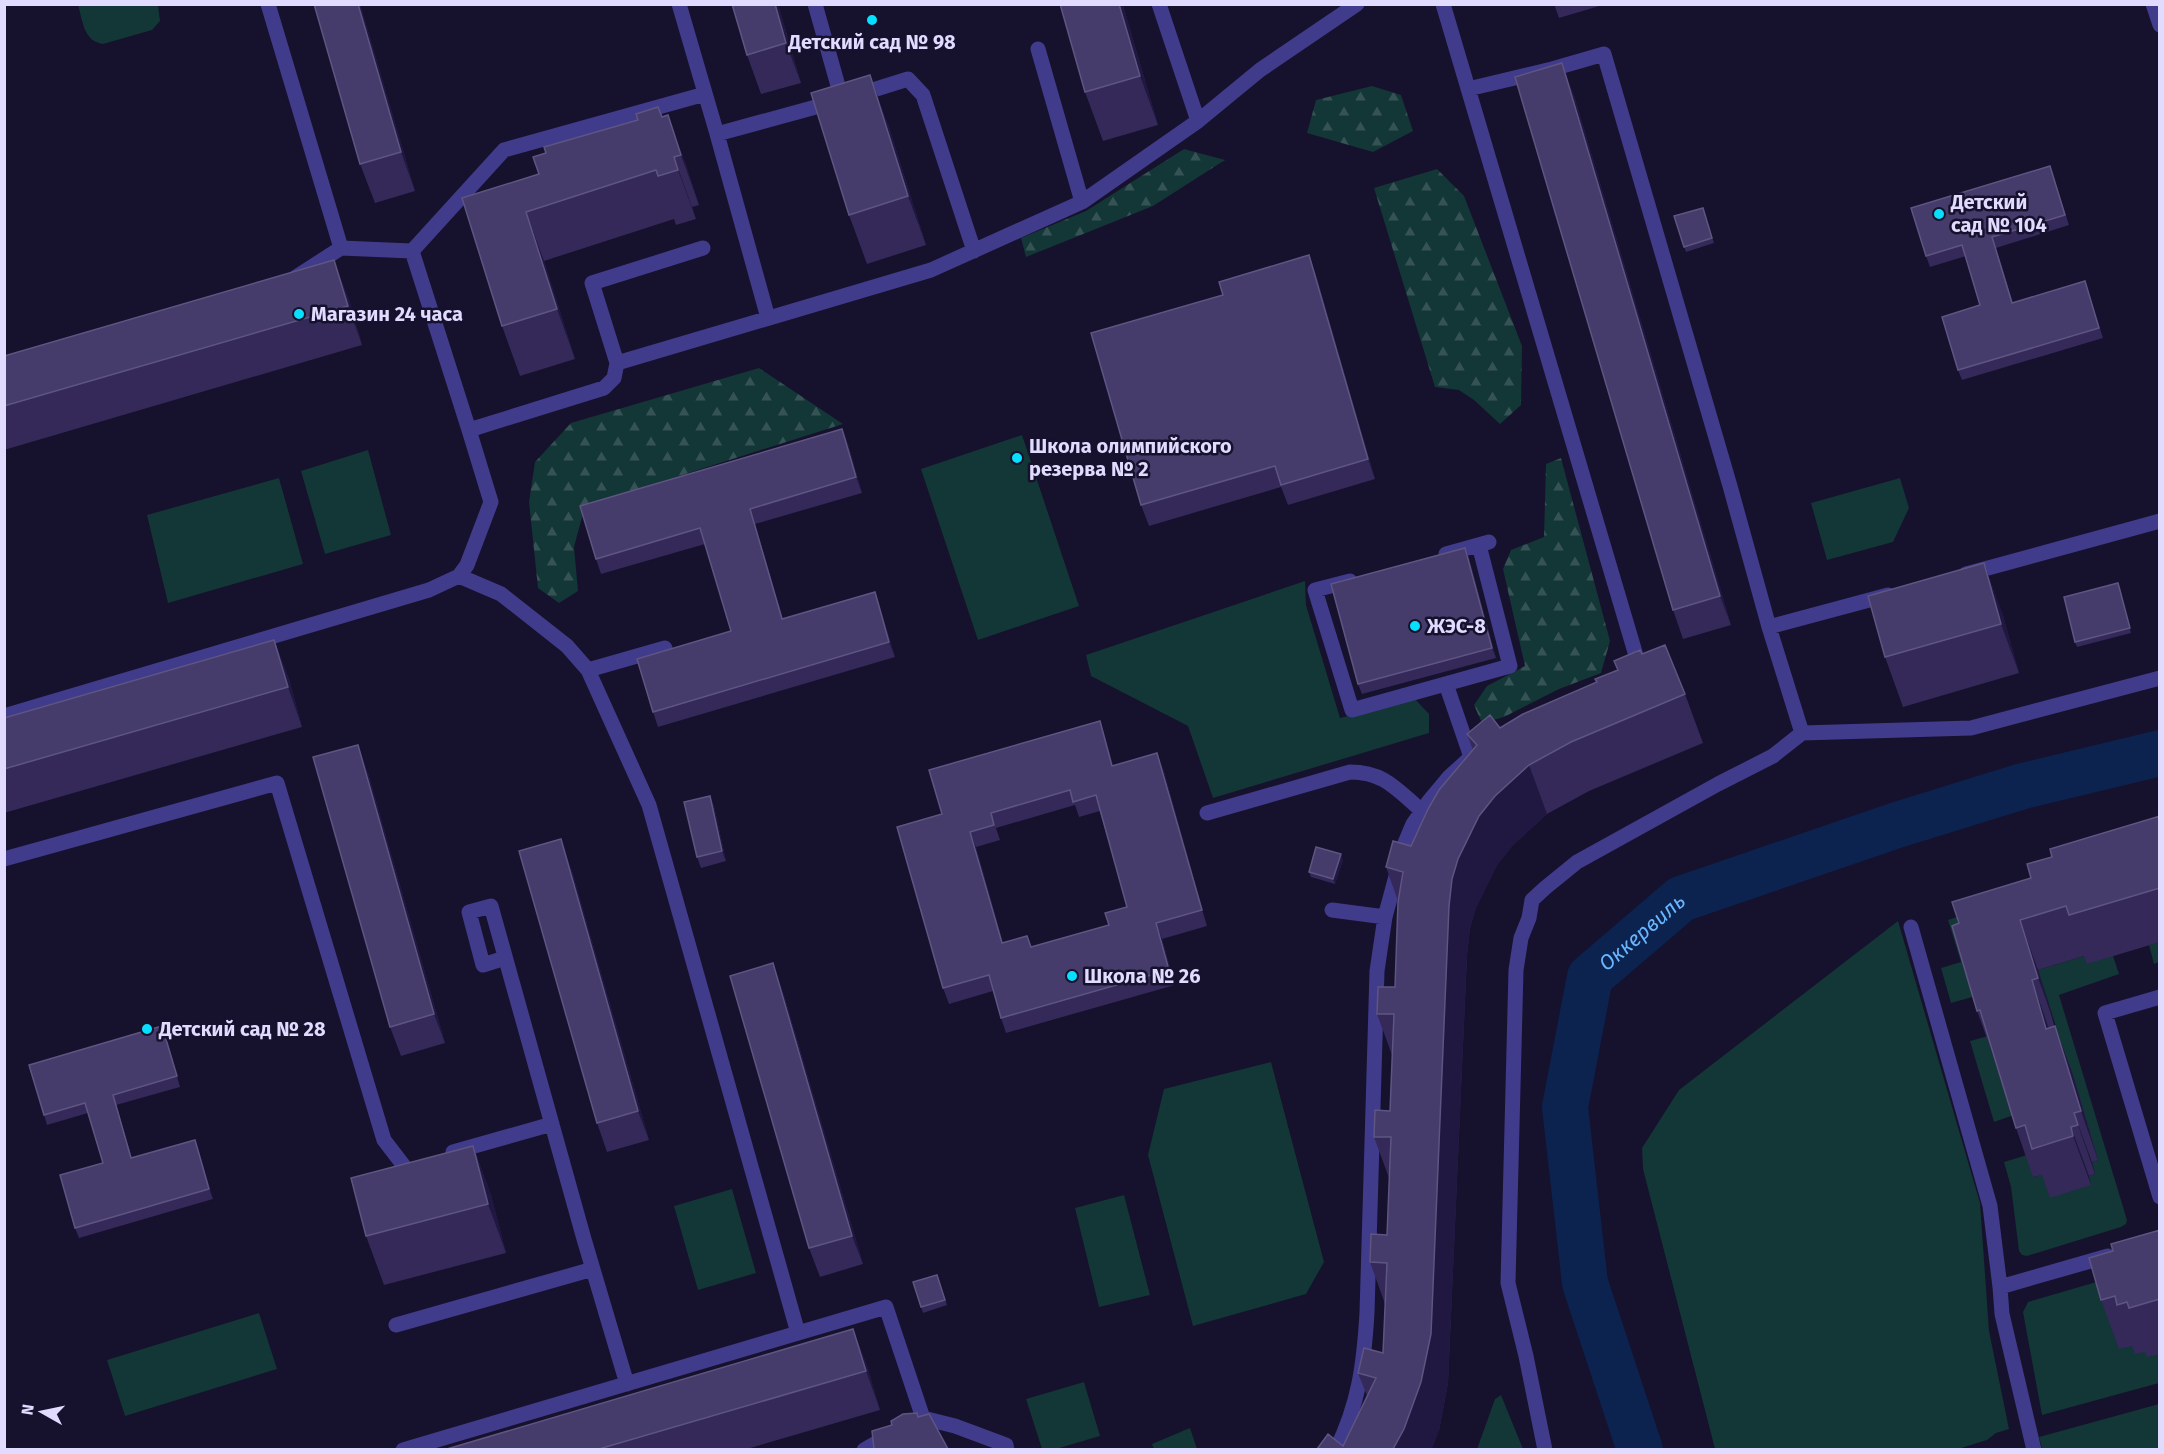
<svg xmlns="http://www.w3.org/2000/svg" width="2164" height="1454" viewBox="0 0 2164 1454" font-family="'Fira Sans',sans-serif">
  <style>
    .green { fill: #133636 }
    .forest { fill: url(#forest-firs) }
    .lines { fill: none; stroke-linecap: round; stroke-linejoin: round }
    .river { stroke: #0c234f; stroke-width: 46 }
    .minor { stroke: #403b8b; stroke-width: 15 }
    .wall { fill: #342959; fill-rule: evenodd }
    .shaded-wall { fill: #201840 }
    .building { fill: #463c6b; stroke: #5e5582; stroke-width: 1.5; fill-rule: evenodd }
    .poi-dot { fill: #07dfff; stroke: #16112c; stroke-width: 2 }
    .labels { text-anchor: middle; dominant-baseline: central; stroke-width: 5; stroke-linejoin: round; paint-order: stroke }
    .poi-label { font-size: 20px; font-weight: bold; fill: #e0dbff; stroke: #16112c; text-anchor: start }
    .water-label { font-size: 21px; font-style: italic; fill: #69b5ff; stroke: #16112c }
  </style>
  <defs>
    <pattern id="forest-firs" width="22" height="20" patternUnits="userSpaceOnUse" patternTransform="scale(1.5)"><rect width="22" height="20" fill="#133636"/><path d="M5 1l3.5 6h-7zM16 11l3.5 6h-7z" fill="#355254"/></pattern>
  </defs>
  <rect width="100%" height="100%" fill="#16112c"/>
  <path class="green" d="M78,5H158L160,21L152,30L103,44C83,41 83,21 78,5Z
    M1022,435L1079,606L978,640L921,469Z
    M368,450L391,535L325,554L301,471Z
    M279,478L303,564L168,603L147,515Z
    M1900,478L1909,508L1893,542L1827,560L1811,503Z
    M1305,581L1306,605L1340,718L1415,699L1429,714V733L1213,798L1188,726L1091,676L1086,655Z
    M2065,881L1976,996L1951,1003L1941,968L1961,962L1948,920Z
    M1898,921L1980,1203L1989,1331L2009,1429L1996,1433L1987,1440L1958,1449H1715L1643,1169L1642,1148L1679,1090Z
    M2159,942V962L2154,964L2149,945Z
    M2084,956H2113L2119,974L2059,995L2127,1220L2126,1224L2121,1227L2027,1256L2022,1255L2019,1251L2011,1187L2004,1162L2027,1155L2034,1177L2043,1174L2089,1176L2095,1174L2092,1162L2098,1160L2049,1030L2056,1027L2038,970Z
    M1988,1036L2014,1115L1994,1122L1970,1041Z
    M1271,1062L1324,1262L1306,1294L1193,1326L1148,1155L1164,1089Z
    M732,1189L756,1273L698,1290L674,1206Z
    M1124,1195L1150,1295L1099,1307L1075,1208Z
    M2141,1269L2133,1345L2145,1352L2159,1354V1383L2042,1415L2023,1312L2028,1302Z
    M259,1313L277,1369L125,1416L107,1360Z
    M1084,1382L1100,1436L1056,1449H1042L1026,1399Z
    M1501,1395L1523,1449H1477L1495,1399Z
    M2159,1404V1449H2042L2039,1437Z
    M1190,1428L1197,1449H1154L1152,1444Z"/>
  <path class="forest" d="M1372,86L1401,95L1413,131L1373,152L1307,133L1316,100Z
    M1184,149L1225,160L1153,206L1026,257L1021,238L1086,211Z
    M1437,169L1464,196L1522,346L1521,405L1500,424L1474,400L1459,390L1435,387L1374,188Z
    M759,368L843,424L585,506L574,547L578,591L559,603L538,588L529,502L535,462L571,423Z
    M1561,458L1610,641L1601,673L1559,689L1504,717L1482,723L1474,705L1487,686L1525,666L1503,569L1511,550L1544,537L1546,464Z"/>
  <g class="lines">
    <path class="river" id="s1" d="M1640,1450L1585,1283L1565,1107L1590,977L1681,899L1897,825L2023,786L2160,753"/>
    <path class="minor" d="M268,4L341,248L412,251L469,430
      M679,4L717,134
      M815,4L842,100
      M1159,4L1198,121
      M1443,4L1640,669L1637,670
      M2153,4L2160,25
      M1038,49L1082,202
      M1468,89L1552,69L1604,54L1730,486L1769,627L1888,595
      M857,95L908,79L923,95L974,251
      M412,251L504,150L705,94
      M296,277L341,248
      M768,318L717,134L834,102
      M617,363L592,283L703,248
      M1446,554L1489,542
      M1966,574L2160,521
      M1350,581L1315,590L1352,710L1510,666L1479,545
      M1769,627L1802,733L1971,728L2160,678
      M588,670L665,648
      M1446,684L1471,757
      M4,716L429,590L459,576L467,565L491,502L469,430L604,388L614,378L617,363L931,270L1082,202L1198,121L1260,70L1357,4
      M1207,813L1350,772C1385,772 1397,790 1422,811
      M4,859L277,783L384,1140L404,1166
      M1332,910L1385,917
      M1911,927L1990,1206L2000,1287
      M505,958L483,965L469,912L491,906L584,1239L627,1384
      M2160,997L2105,1013L2160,1197
      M453,1152L552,1124
      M396,1325L593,1269
      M798,1333L886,1307L923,1418L955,1426L1006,1445L1007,1450
      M403,1450L798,1333L649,805L588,670L567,646L501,594L459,576
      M864,1450L890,1435
      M1336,1450C1359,1404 1364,1363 1367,1313L1377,971L1385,917L1405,843L1413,824L1429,801L1449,777L1470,758
      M1545,1450L1526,1356L1508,1283L1516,970L1521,938L1529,918L1532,900L1545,888L1577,862L1718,784L1773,756L1802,733
      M2034,1450L2002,1314L2000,1287L2108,1256"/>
  </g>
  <path class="wall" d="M314,4H360L415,191L375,203L360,164Z
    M778,4L801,83L761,94L747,55Z
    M1554,4H1606L1559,18Z
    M1123,5L1158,125L1103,141L1085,92Z
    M1573,92L1731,625L1683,639L1673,610Z
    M662,117L686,165L699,205L692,207L696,219L676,225L674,219L544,261L575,359L520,376L502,326L462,198L539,174Z
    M888,124L926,245L867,264L849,215Z
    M2050,166L2069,225L1996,248L2013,303L2085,281L2103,338L1962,380L1958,370L1980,305L1966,256L1930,267L1926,256Z
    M1703,208L1714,243L1686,252L1674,216Z
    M1309,255L1316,275L1375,479L1288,505L1281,487L1149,526L1141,505Z
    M349,299L362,345L4,450V356Z
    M842,429L848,444L862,493L755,524L783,619L875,592L880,607L895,657L658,727L653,712L731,631L705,544L601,574L596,559Z
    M1469,558L1496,658L1362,694L1358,684Z
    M2120,588L2131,633L2077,647L2075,642Z
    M2002,612L2019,673L1903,707L1885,657Z
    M274,640L289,679L302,727L4,813V718Z
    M1642,654L1685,694L1703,743L1589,791L1547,814L1513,845L1497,865L1476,908L1470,928L1467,955L1448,1383L1439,1431L1343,1446L1367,1396L1358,1373L1383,1353L1385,1304L1370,1262L1387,1235L1389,1178L1374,1137L1390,1111L1392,1055L1377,1014L1395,987L1398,901L1386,867L1411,846L1473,750L1467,734L1500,728L1596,682Z
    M1100,721L1105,737L1113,765L1163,768L1207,926L1162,939L1175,985L1006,1033L1001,1018L993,991L949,1004L943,988L942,814ZM1075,805L1079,817L1100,811L1127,907L1109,925L1031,947L1027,936L1003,943L976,847L1000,840L996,828Z
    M368,773L445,1043L401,1056L390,1027Z
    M710,796L714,806L726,861L701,868L697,857Z
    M2160,816V942L2087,964L2084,956L2038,970L2055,1028L2073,1075L2098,1160L2092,1162L2095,1174L2089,1176L2091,1185L2050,1198L2042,1175L2033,1177L2016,1128L1993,1055L1977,1011L1959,923L2031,878L2052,857Z
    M1343,860L1335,884L1311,877L1309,872Z
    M571,868L649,1140L607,1152L597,1123Z
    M783,992L863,1264L820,1277L809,1248Z
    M166,1036L180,1087L116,1105L132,1158L195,1140L213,1199L79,1238L75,1228L103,1163L88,1113L47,1125L44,1115Z
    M473,1146L491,1195L506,1253L384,1285L366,1236Z
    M2160,1230V1354L2147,1357L2145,1352L2135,1354L2132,1346L2119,1349L2101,1300L2113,1251Z
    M939,1280L947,1305L923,1313L913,1282Z
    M853,1329L868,1369L880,1410L747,1449H447Z"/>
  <path class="shaded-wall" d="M358,4H360L415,191L401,152Z
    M775,4H778L801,83L786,43Z
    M1119,4L1123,5L1158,125L1140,76Z
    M1562,63L1573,92L1731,625L1720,596Z
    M870,75L888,124L926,245L908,196Z
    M668,115L686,165L699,205L681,155Z
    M674,157L692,207L696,219L678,170Z
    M526,212L544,261L575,359L557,309Z
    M1309,255L1316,275L1375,479L1368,459Z
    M334,260L349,299L362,345L348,306Z
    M842,429L848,444L862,493L856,477Z
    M750,509L755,524L787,634L782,619Z
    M1465,548L1469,558L1496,658L1492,648Z
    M1984,563L2002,612L2019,673L2001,624Z
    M875,592L880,607L895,657L889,642Z
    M274,640L289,679L302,727L288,687Z
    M1100,721L1105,737L1118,781L1112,766Z
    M358,745L368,773L445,1043L434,1014Z
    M1157,753L1163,768L1207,926L1202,910Z
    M1529,765L1547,814L1513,845L1497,865L1476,908L1470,928L1467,955L1448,1383L1439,1431L1432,1449H1393L1452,879L1458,859L1479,816L1495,796Z
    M710,796L714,806L726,861L722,851Z
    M970,832L976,847L1007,959L1002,943Z
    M561,839L571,868L649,1140L638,1111Z
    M1341,854L1343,860L1335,884L1333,879Z
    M2020,920L2038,970L2056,1027L2038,978Z
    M1156,923L1162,939L1175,985L1169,970Z
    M773,963L783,992L863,1264L852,1236Z
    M2032,980L2049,1029H2046Z
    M162,1026L166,1036L180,1087L177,1076Z
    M2055,1026L2073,1075L2098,1160L2081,1111Z
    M113,1095L116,1105L135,1168L131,1158Z
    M2074,1113L2092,1162L2095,1174L2078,1125Z
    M2071,1127L2089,1176L2091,1185L2073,1136Z
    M195,1140L199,1150L213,1199L209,1189Z
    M473,1146L491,1195L506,1253L488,1204Z
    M853,1329L868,1369L880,1410L866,1371Z"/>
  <path class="building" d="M314,4H358L401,152L360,164Z
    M732,4H775L786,43L747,55Z
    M1060,4H1119L1140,76L1085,92Z
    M1562,63L1720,596L1673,610L1515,77Z
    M870,75L908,196L849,215L811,93Z
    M658,107L662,117L668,115L681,155L674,157L678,170L658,176L656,170L526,212L557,309L502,326L462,198L539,174L533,157L546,153L544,147L638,120L636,114Z
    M2050,166L2065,215L1992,237L2012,303L2085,281L2099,328L1958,370L1942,317L1980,305L1962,245L1926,256L1911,208Z
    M1703,208L1712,238L1684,247L1674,216Z
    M1309,255L1368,459L1281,485L1275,466L1141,505L1091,333L1223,295L1219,282Z
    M334,260L348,306L4,406V356Z
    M842,429L856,477L750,509L782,619L875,592L889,642L653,712L637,659L731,631L700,528L596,559L580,506Z
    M1465,548L1492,648L1358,684L1331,584Z
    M1984,563L2001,624L1885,657L1868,596Z
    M2118,583L2130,628L2075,642L2064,597Z
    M274,640L288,687L4,769V718Z
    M1665,645L1685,694L1571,742L1529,765L1495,796L1479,816L1458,859L1452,879L1449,906L1431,1334L1421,1382L1404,1429L1393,1449H1317L1328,1434L1343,1446L1376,1378L1358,1373L1364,1348L1383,1353L1387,1263L1370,1262L1371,1234L1387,1235L1391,1137H1374L1375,1110L1390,1111L1394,1014H1377L1378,987H1395L1398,902L1403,872L1386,867L1393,841L1411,846L1428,809L1439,790L1477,745L1467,734L1490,715L1500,728L1523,714L1597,682L1595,679L1618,670L1614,661L1640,650L1642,654Z
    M1100,721L1112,766L1157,753L1202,910L1156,923L1169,970L1001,1018L989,975L943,988L897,827L942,814L929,770ZM1070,790L1073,802L1096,795L1127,907L1105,913L1109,925L1031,947L1027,936L1002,943L970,832L994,825L991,813Z
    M358,745L434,1014L390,1027L313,757Z
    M710,796L722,851L697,857L684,802Z
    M2160,816V888L2069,915L2066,906L2020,920L2038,978L2032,980L2046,1029L2055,1026L2081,1111L2074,1113L2078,1125L2071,1127L2073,1136L2032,1149L2025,1125L2016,1128L1980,1010L1977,1011L1952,926L1959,923L1952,902L2031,878L2027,864L2052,857L2050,849Z
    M561,839L638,1111L597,1123L519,851Z
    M1316,847L1341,854L1333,879L1309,872Z
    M773,963L852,1236L809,1248L730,976Z
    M162,1026L177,1076L113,1095L131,1158L195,1140L209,1189L75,1228L60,1175L103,1163L85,1103L44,1115L29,1065Z
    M473,1146L488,1204L366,1236L351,1178Z
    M2160,1230V1299L2129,1308L2127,1302L2117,1305L2115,1296L2101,1300L2089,1258L2113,1251L2111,1244Z
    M937,1275L945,1300L921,1307L913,1282Z
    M853,1329L866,1371L599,1449H447Z
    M917,1413L918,1417L929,1414L948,1449H874L872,1431L892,1425L891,1421L903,1414Z"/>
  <g class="poi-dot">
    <circle cx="872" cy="20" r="6"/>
    <circle cx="1939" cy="214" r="6"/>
    <circle cx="299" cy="314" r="6"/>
    <circle cx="1017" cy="458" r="6"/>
    <circle cx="1415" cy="626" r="6"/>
    <circle cx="1072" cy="976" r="6"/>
    <circle cx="147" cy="1029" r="6"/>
  </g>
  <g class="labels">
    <g class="poi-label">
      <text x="872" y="42" text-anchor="middle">Детский сад № 98</text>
      <text x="1951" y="202">Детский<tspan x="1951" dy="23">сад № 104</tspan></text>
      <text x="311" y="314">Магазин 24 часа</text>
      <text x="1029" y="446">Школа олимпийского<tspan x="1029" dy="23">резерва № 2</tspan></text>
      <text x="1427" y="626">ЖЭС-8</text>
      <text x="1084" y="976">Школа № 26</text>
      <text x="159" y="1029">Детский сад № 28</text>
    </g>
    <g class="water-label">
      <text stroke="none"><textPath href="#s1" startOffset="554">Оккервиль</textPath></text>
    </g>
  </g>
  <rect width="2164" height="1454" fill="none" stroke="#e0dbff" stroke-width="12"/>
  <g transform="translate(42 1412) rotate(279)" stroke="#16112c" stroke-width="4.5" paint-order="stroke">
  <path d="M0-4.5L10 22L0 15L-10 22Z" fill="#e0dbff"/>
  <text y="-9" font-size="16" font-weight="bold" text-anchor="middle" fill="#e0dbff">N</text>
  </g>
</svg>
